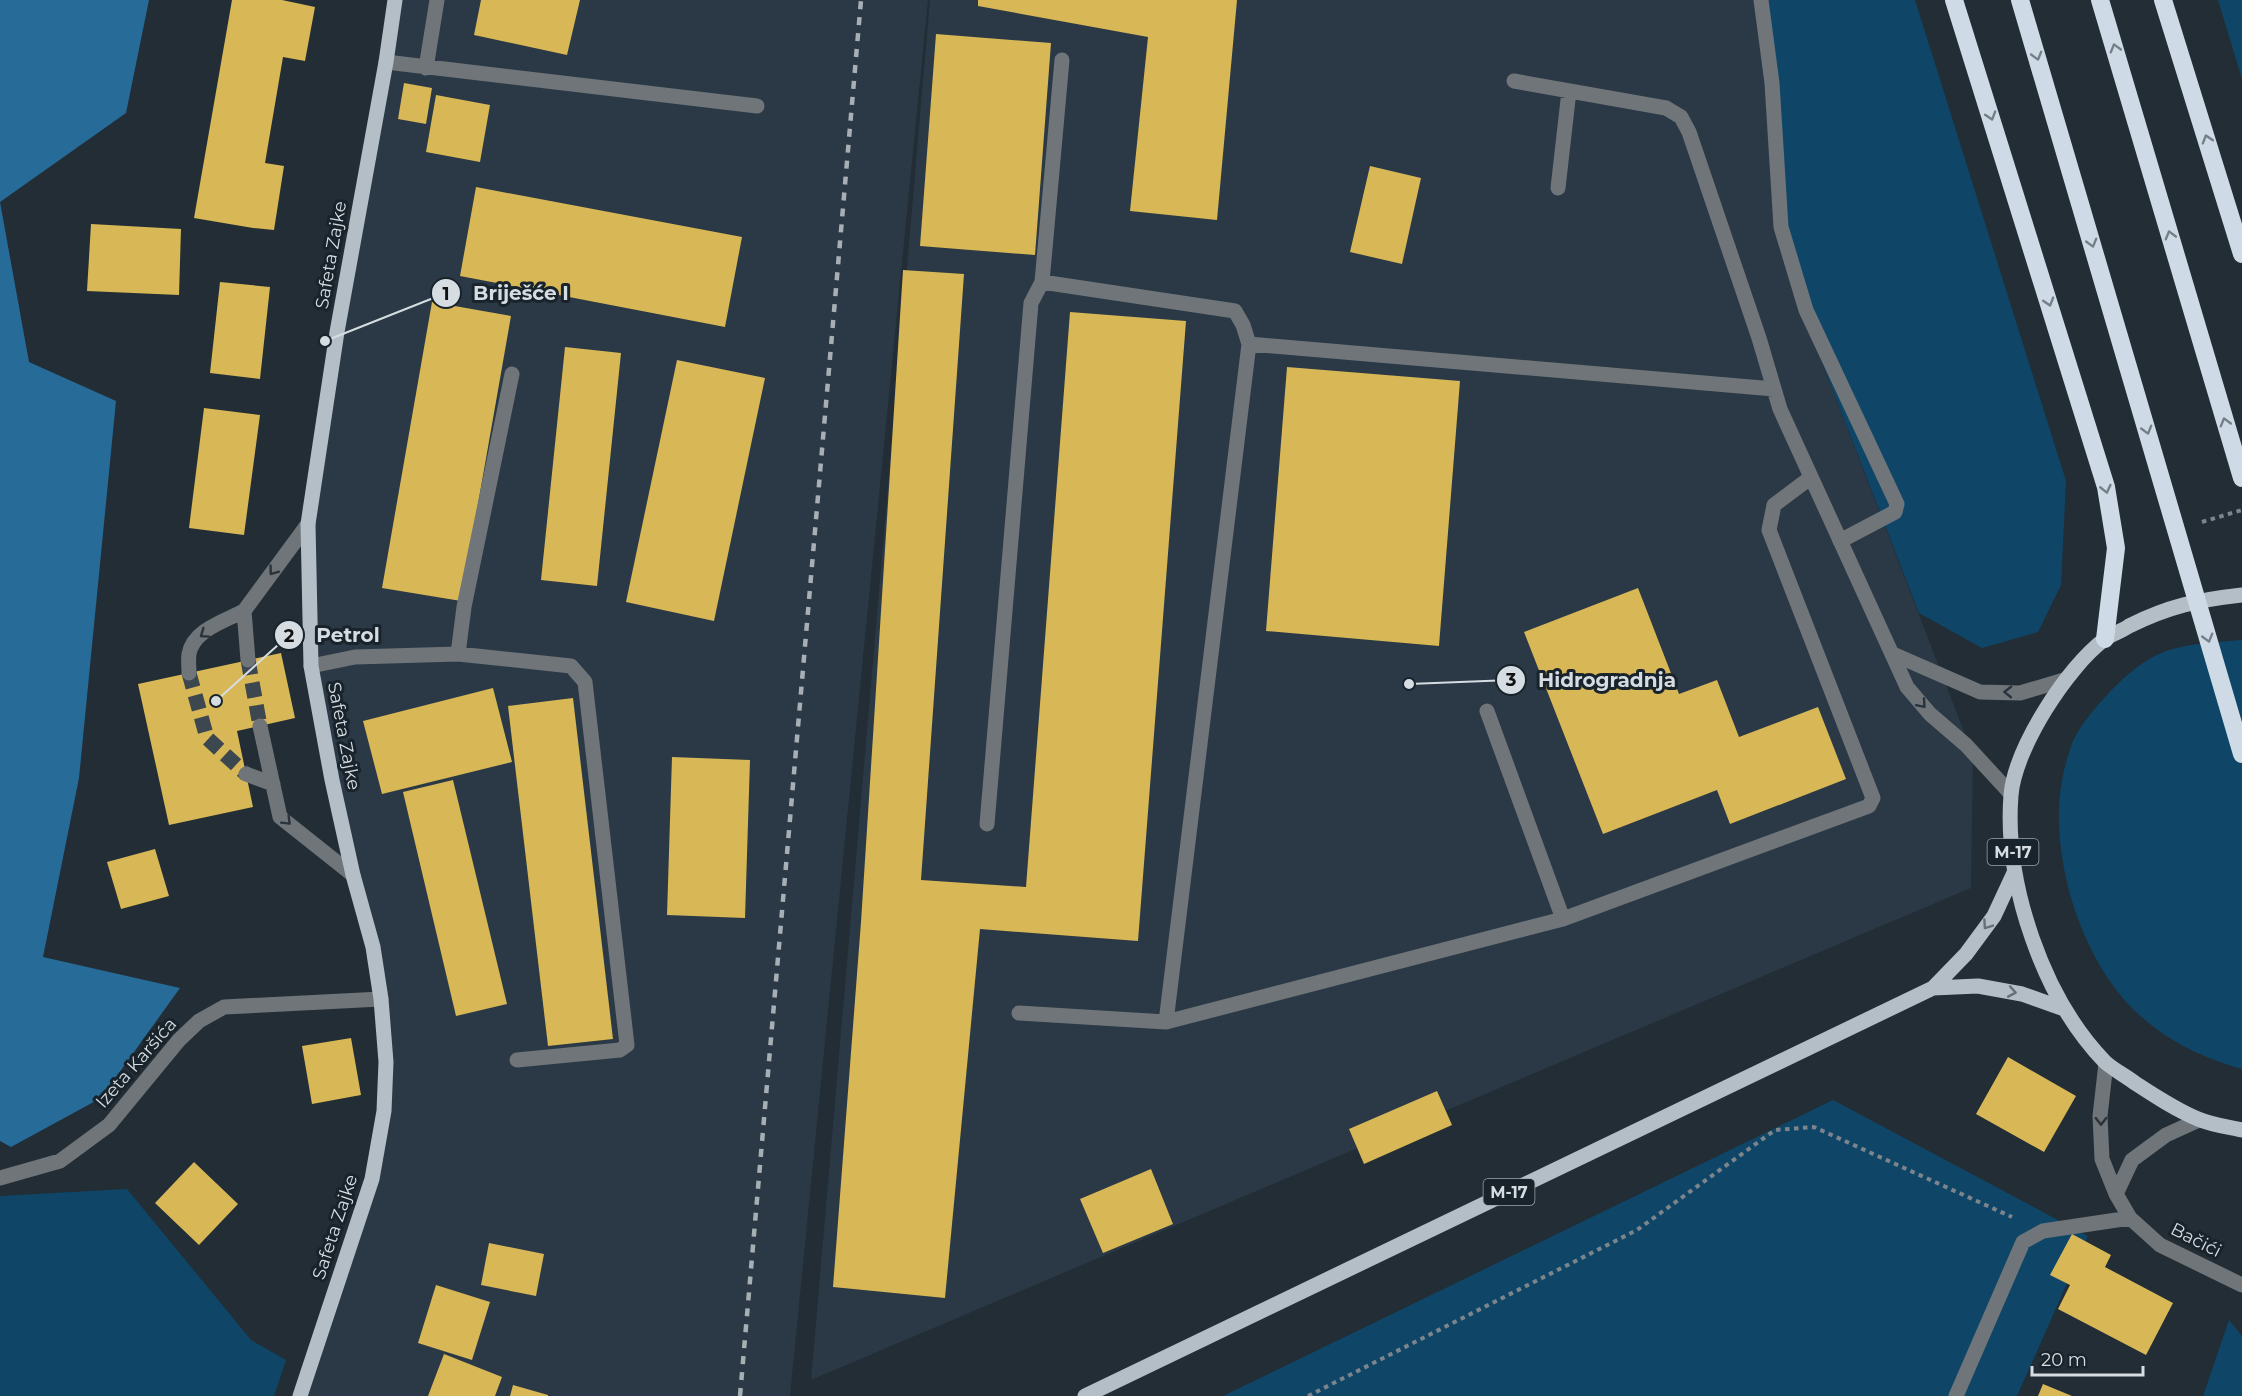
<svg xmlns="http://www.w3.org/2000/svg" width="2242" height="1396" viewBox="0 0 2242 1396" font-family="Montserrat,sans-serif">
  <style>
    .built { fill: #2a3945 }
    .green { fill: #0f4668 }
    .forest { fill: #276b98 }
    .building { fill: #d8b756 }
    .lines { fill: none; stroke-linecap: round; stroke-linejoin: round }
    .minor-tunnel { stroke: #3d474f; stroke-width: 15; stroke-dasharray: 15 8; stroke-linecap: butt }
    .path { stroke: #7c858b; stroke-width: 4; stroke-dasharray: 4.5 4.5; stroke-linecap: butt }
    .minor { stroke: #6f7579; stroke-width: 15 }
    .major { stroke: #b3bec7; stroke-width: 15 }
    .highway { stroke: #cedbe6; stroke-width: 18 }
    .rail { stroke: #a7afb5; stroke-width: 4.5; stroke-dasharray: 8 8; stroke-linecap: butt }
    .highway-bridge { stroke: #cedbe6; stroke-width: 18 }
    .oneway { stroke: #747f88 }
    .oneway2 { stroke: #2a333b }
    .oneway3 { stroke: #667079 }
    .labels { text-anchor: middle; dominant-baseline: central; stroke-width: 6; stroke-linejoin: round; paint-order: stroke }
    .shield { fill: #19232b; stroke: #9da5ab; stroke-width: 1.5 }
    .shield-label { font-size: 16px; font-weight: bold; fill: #d6dde2 }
    .street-label { font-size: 18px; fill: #d6dde2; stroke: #19232b }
    .leader { fill: none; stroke: #d6dde2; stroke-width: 2 }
    .callout-dot { fill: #d6dde2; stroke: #19232b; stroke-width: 2 }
    .mark-label { font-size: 18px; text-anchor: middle; font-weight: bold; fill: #111 }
    .callout-label { font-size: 20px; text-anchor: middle; font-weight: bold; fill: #d6dde2; stroke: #19232b; stroke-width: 6; stroke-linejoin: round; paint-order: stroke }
  </style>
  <rect width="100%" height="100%" fill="#222d35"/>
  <path class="built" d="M393,0H928L790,1396H300L384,1111L381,999L311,666L308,524Z
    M930,0H1755L1784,264L1973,755L1971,888L811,1380Z"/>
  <path class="green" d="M1755,0H1915L2066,481L2061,585L2038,632L1982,648L1919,613L1784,264Z
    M2218,0H2242V79Z
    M2242,640V1069C2198,1056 2166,1041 2132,1008C2076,951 2044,840 2066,763C2068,756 2070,748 2073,741C2081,724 2095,708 2108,694C2124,677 2143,659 2166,651C2190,643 2217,642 2242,640Z
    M1833,1100L2088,1236L2017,1396H1223Z
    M127,1189L251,1340L286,1360L274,1396H0V1196Z
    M2229,1320L2242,1336V1396H2203Z"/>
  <path class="forest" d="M0,0H149L126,113L0,202L29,362L116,401L79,778L43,957L180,988L101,1098L11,1147L0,1141Z"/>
  <path class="building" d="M232,0H282L315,7L305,61L283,57L265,163L284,166L274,230L253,228L194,218Z
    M481,0H580L567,55L474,35Z
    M978,0H1237L1217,220L1130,211L1148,37L978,6Z
    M936,34L1051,43L1035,255L920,246Z
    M404,83L432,88L426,124L398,119Z
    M436,95L490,105L480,162L426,152Z
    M1370,166L1421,178L1402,264L1350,252Z
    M476,187L742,237L725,327L460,276Z
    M91,224L181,229L179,295L87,291Z
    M903,270L964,274L921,880L1026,887L1070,312L1186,321L1138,941L980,929L945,1298L833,1287L861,922Z
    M220,282L270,287L260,379L210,373Z
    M432,302L511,316L461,601L382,588Z
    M565,347L621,353L597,586L541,580Z
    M677,360L765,378L714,621L626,602Z
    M1287,367L1460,381L1439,646L1266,631Z
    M204,408L260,415L244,535L189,528Z
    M1638,588L1679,694L1717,680L1739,737L1818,707L1846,779L1730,824L1717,790L1603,834L1524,632Z
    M281,653L295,718L237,731L253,807L169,825L138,684Z
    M493,688L512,762L382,794L363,721Z
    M573,698L613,1039L548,1046L508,706Z
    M672,757L750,760L745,918L667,915Z
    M453,780L507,1004L456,1016L403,792Z
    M155,849L169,896L121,909L107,862Z
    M351,1038L361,1095L312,1104L302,1046Z
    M2008,1057L2076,1096L2044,1152L1976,1114Z
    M1437,1091L1452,1125L1364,1164L1349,1129Z
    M194,1162L238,1204L199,1245L155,1203Z
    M1151,1169L1173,1224L1103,1253L1080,1199Z
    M2072,1234L2111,1255L2105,1267L2173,1303L2146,1355L2058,1309L2070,1285L2050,1275Z
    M489,1243L544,1254L536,1296L481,1285Z
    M436,1285L490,1302L472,1360L418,1343Z
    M444,1354L502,1377L495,1396H428Z
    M2043,1384L2072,1396H2038Z
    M513,1385L548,1395V1396H510Z"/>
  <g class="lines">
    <path class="minor-tunnel" d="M248,660L260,726
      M189,673L207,738L246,774"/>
    <path class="path" d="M2202,522L2242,510
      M1308,1396L1637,1230L1775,1130L1814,1127L2012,1217"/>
    <path class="minor" d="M1761,0L1772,83L1781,227L1806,310L1897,504L1895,512L1840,541
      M386,62L757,106
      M426,68L437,0
      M1514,81L1666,108L1681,117L1689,132L1759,338L1780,409L1907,687L1930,714L1966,745L2011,794
      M1558,188L1569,91
      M1042,282L1235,311L1243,325L1249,344L1166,1022
      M1249,344L1774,389
      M458,654L464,607L512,374
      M1893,654L1980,692L2020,693L2064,680
      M248,660L244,611L308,524
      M311,666L355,657L458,654L571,666L585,682L627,1045L620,1050L517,1060
      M189,673C189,667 188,660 189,654C193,630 225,621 244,611
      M1487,711L1563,919L1869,806L1873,798L1769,530L1774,505L1810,478
      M260,726L280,817L353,875
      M246,774L273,784
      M987,824L1031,303L1042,282L1062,60
      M1019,1013L1166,1022L1563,919
      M2106,1063L2100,1116L2102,1159L2116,1194L2130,1218L2160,1245L2242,1285
      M0,1178L60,1161L109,1125L179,1040L199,1021L224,1007L381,999
      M2116,1194L2132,1160L2166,1135L2199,1120
      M1956,1396L2023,1242L2043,1231L2130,1218"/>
    <path class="major" d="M2242,595C2198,600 2169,606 2129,626C2122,631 2112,634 2105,639C2067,667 2015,748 2011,795C2004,884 2043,998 2105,1062C2114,1070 2126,1076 2135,1083C2155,1096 2176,1110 2198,1119C2212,1125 2228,1127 2242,1130
      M1933,988L1978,986L2022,994L2064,1009
      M300,1396L372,1179L384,1111L386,1062L381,999L373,947L353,875L332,780L311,666L308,524L337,332L386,62L395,0
      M1085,1396L1933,988L1966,954L1994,916L2014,873"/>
    <path class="highway" d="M1954,0L2106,487L2116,548L2105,639
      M2100,0L2242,478
      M2163,0L2242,254"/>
    <path class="rail" d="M740,1396L861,0"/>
    <path class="highway-bridge" d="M2020,0L2242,754"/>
  </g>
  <defs><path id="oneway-chevron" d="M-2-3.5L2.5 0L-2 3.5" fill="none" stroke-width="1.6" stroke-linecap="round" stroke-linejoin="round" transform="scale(1.5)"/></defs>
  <g class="oneway">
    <use href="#oneway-chevron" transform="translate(2115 48) rotate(-106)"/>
    <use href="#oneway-chevron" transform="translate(2037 56) rotate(74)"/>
    <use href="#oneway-chevron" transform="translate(1991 116) rotate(73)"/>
    <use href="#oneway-chevron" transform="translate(2207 139) rotate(-107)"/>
    <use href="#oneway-chevron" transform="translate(2170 235) rotate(-106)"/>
    <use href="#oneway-chevron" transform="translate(2092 243) rotate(74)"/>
    <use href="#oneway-chevron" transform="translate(2049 302) rotate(73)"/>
    <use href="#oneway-chevron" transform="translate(2225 422) rotate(-106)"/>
    <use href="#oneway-chevron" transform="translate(2147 430) rotate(74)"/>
    <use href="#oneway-chevron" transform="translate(2106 489) rotate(77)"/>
    <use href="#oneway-chevron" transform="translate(2208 638) rotate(74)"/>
  </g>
  <g class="oneway2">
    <use href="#oneway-chevron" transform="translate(273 571) rotate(126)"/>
    <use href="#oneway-chevron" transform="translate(204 634) rotate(145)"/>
    <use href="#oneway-chevron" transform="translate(2008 692) rotate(-179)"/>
    <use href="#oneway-chevron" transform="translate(1922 704) rotate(49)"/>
    <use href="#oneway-chevron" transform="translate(287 821) rotate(45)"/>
    <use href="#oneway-chevron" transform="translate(2101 1121) rotate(90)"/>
  </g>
  <g class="oneway3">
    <use href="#oneway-chevron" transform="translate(1987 925) rotate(125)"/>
    <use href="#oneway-chevron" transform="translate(2012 992) rotate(10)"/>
  </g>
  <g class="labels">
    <g class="shield">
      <rect x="1987.5" y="839" width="51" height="26" rx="4.5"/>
      <rect x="1483.5" y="1179" width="51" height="26" rx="4.5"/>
    </g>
    <g class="shield-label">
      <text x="2013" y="852">M-17</text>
      <text x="1509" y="1192">M-17</text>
    </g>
    <g class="street-label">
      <text transform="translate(331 255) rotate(-80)">Safeta Zajke</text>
      <text transform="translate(344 736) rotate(79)">Safeta Zajke</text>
      <text transform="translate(136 1063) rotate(-49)">Izeta Karšića</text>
      <text transform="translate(335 1227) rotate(-72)">Safeta Zajke</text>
      <text transform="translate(2196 1240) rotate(27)">Bačići</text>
    </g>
  </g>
  <path class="leader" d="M325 341L446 293M216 701L289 635M1409 684L1511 680"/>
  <g class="callout-dot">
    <circle cx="325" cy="341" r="6"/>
    <circle cx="216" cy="701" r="6"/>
    <circle cx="1409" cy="684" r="6"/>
    <circle cx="446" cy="293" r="15"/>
    <circle cx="289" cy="635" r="15"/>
    <circle cx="1511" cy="680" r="15"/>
  </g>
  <g class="mark-label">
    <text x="446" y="300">1</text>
    <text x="289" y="642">2</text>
    <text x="1511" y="686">3</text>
  </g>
  <g class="callout-label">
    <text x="521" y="300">Briješće I</text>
    <text x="348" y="642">Petrol</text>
    <text x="1607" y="687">Hidrogradnja</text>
  </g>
  <path d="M2032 1366v9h111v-9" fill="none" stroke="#d6dde2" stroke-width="3"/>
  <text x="2041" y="1366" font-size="18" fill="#d6dde2" stroke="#19232b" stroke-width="4.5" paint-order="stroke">20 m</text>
</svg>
